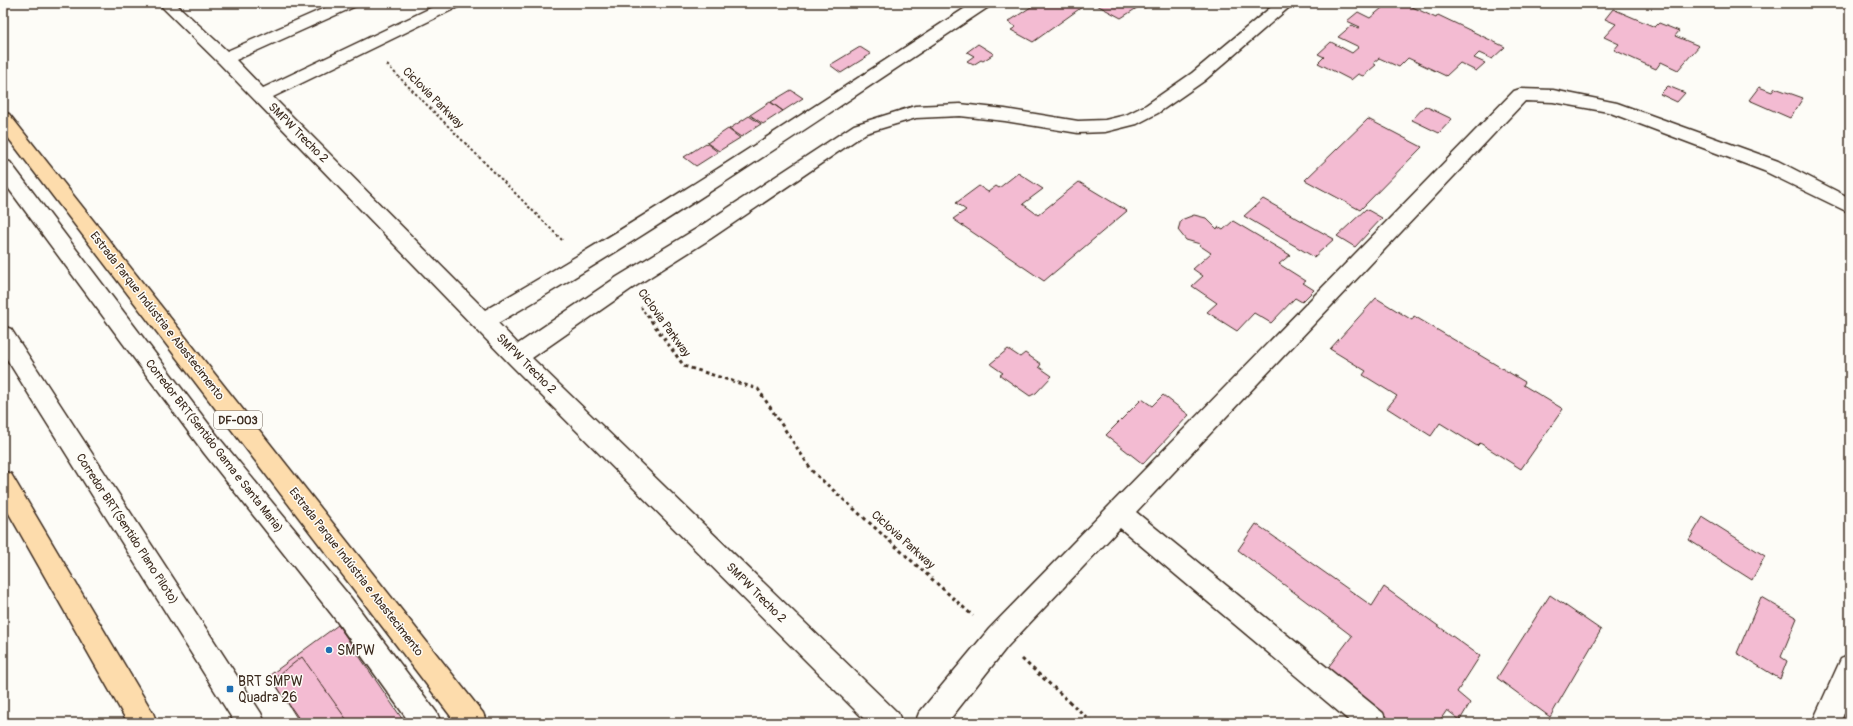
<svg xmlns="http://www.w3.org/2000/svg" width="1853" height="726" viewBox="0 0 1853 726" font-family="Pangolin,sans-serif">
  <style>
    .building { fill: #f3bbd2; stroke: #3b2a1e }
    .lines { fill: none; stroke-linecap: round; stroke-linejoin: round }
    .minor-casing { stroke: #3b2a1e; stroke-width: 3 }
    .highway-casing { stroke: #3b2a1e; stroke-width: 3 }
    .path-far1 { stroke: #3b2a1e; stroke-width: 2; stroke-dasharray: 2.5 2.5; stroke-linecap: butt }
    .path { stroke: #3b2a1e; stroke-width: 3; stroke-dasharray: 3.5 3.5; stroke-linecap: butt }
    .minor { fill: #fdfcf7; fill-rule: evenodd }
    .highway { fill: #fddcac; fill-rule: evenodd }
    .poi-dot { fill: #1f6fb2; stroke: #fdfcf7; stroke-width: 1.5 }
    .labels { text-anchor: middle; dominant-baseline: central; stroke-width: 3; stroke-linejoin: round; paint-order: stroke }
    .shield { fill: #fdfcf7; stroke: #75695f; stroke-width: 1 }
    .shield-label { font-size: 11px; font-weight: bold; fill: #3b2a1e }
    .street-label { font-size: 12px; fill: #3b2a1e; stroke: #fdfcf7 }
    .near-poi-label { font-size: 14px; fill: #3b2a1e; stroke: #fdfcf7; text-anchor: start }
  </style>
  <rect width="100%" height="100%" fill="#fdfcf7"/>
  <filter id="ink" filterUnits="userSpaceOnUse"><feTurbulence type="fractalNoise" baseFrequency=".025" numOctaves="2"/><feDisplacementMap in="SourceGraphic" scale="8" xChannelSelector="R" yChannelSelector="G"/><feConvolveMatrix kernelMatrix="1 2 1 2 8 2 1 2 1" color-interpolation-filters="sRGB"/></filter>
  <g filter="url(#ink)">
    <path class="building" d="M1037,3H1075L1082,7L1033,42L1011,30L1016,27L1008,22Z
      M1093,3H1151L1145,8L1140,6L1121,18Z
      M1388,3H1404L1436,18L1438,15L1505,47L1492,59L1479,53L1474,58L1485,63L1476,71L1460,63L1446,76L1408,58L1399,67L1379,58L1373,63L1376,65L1363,76L1358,74L1351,80L1318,63L1324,57L1318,54L1331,42L1352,53L1359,47L1338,37L1352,25L1358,28L1360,27L1347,21L1358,12L1370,18Z
      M1613,9L1655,27L1659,23L1679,31L1675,36L1699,46L1678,70L1661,62L1656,69L1614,50L1619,44L1604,37L1616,24L1605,19Z
      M978,44L994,54L983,61L981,60L973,65L967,61L974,56L967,52Z
      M860,47L871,54L841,73L830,65Z
      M1668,86L1685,93L1677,102L1660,94Z
      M1759,87L1772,92L1775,88L1803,98L1790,118L1749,100Z
      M791,90L803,98L783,111L771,102Z
      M770,102L783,111L763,124L750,115Z
      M1425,106L1452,119L1439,133L1412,120Z
      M749,116L761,124L741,137L729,129Z
      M1368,119L1422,147L1360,210L1305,180Z
      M728,129L740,138L719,151L707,143Z
      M706,143L718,152L696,166L684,157Z
      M1018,173L1043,189L1023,204L1038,215L1079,182L1127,211L1044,281L953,219L966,210L956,203L979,186L988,192L996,186L999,188Z
      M1263,199L1334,239L1314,257L1244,216Z
      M1366,209L1382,218L1355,247L1337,236Z
      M1194,215L1206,218L1217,229L1218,227L1223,230L1233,221L1290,255L1279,264L1306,281L1303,283L1314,290L1302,302L1295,298L1271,323L1254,313L1237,331L1207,312L1217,303L1192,286L1203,276L1193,269L1211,253L1199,245L1200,244L1186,240L1178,230L1181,220Z
      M1376,298L1412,320L1414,316L1525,382L1523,385L1563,409L1521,469L1480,443L1477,446L1440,423L1431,436L1387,408L1397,396L1363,375L1366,371L1330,349Z
      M1008,349L1020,357L1025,353L1041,364L1039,367L1052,376L1036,393L1030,396L1000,375L1003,373L990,364Z
      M1163,395L1189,415L1143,464L1106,435L1142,399L1152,406Z
      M1703,517L1765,556L1752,580L1689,540Z
      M1256,524L1372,606L1384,587L1480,656L1457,692L1470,703L1460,720L1447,710L1438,723H1395L1326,670L1352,636L1238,550Z
      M1850,569V586L1845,583Z
      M1550,595L1601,630L1550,717L1497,678Z
      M1761,597L1797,618L1781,657L1787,661L1780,679L1737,653Z
      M338,625L405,723H300L270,675Z
      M302,657L349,723H302L272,680Z"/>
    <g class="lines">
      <defs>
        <path id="minor" d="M158,3H175L227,51L336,3H358L356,6L236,60L263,88L441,3H462L460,6L273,97L485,310C652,215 811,108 973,3H992L990,6C827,114 666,225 498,323L518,344L617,277L696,229L854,125L915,106L960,104L1005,109L1078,121L1105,120L1126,115L1146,105L1192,73L1276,3H1294L1204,81L1158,113L1137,124L1105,132L1078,133L1005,121L960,116L916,118L866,133L710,239L631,289L532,358L898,713L902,723H868L509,363L219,63Z
          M1520,89L1553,90L1617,103L1778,161L1850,198V213L1764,171L1608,112L1553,102L1525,101L1136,512L1383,713L1387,723H1352L1120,528L1007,647L947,723H915L919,713L989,629L1514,91Z
          M3,160L10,162L220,439L351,598L437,713L441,723H410L333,616L204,453L3,181Z
          M3,326L11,329L261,713L265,723H235L3,353Z
          M1850,655V699L1840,723H1812L1841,659Z"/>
        <path id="highway" d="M3,112L9,114L483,713L487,723H456L3,131Z
          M3,471L11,474L153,713L157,723H128L3,503Z"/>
      </defs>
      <use href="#minor" class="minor-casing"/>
      <use href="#highway" class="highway-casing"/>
      <path class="path-far1" d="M387,65L563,241
        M641,307L647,316"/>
      <path class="path" d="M647,315L684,366L758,389L813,472L973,616
        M1022,659L1093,723"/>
      <use href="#minor" class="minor"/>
      <use href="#highway" class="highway"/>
    </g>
  </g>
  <g class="poi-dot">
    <circle cx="329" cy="650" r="4"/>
    <rect x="226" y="685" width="8" height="8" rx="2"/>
  </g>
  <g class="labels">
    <rect class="shield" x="214" y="411" width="48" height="18" rx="3"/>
    <g class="shield-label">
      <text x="238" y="420">DF-003</text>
    </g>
    <g class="street-label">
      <text transform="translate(433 98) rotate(45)">Ciclovia Parkway</text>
      <text transform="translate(298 133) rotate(45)">SMPW Trecho 2</text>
      <text transform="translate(157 316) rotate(52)">Estrada Parque Indústria e Abastecimento</text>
      <text transform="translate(664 323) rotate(54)">Ciclovia Parkway</text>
      <text transform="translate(526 364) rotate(45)">SMPW Trecho 2</text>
      <text transform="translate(214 446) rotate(52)">Corredor BRT(Sentido Gama e Santa Maria)</text>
      <text transform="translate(127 529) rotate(57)">Corredor BRT(Sentido Plano Piloto)</text>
      <text transform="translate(903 540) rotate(42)">Ciclovia Parkway</text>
      <text transform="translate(356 572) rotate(52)">Estrada Parque Indústria e Abastecimento</text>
      <text transform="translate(756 593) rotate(45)">SMPW Trecho 2</text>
    </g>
    <g class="near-poi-label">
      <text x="337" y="650">SMPW</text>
      <text x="238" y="681">BRT SMPW<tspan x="238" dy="16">Quadra 26</tspan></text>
    </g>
  </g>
  <rect width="1853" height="726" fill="none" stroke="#fdfcf7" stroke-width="16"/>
  <rect x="8" y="8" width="1837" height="710" fill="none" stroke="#3b2a1e" stroke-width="1.5" filter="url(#ink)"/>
</svg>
